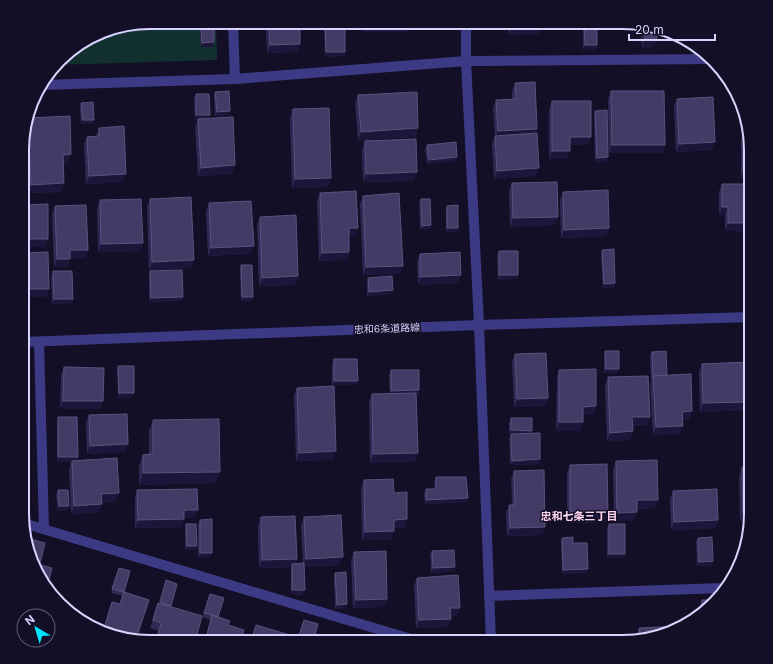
<svg xmlns="http://www.w3.org/2000/svg" width="773" height="664" viewBox="0 0 773 664" font-family="Inter,'Noto Sans JP',sans-serif">
  <style>
    .green { fill: #12302f }
    .lines { fill: none; stroke-linecap: round; stroke-linejoin: round }
    .street { stroke: #3d3a85; stroke-width: 10 }
    .wall { fill: #312854 }
    .shaded-wall { fill: #1d163a }
    .building { fill: #433a66; stroke: #5a527e }
    .labels { text-anchor: middle; dominant-baseline: central; stroke-width: 3; stroke-linejoin: round; paint-order: stroke }
    .street-label { font-size: 10px; fill: #d9d4ff; stroke: #130f26 }
    .neighbourhood-label { font-size: 11px; font-weight: bold; fill: #ffd6f0; stroke: #130f26 }
    .rim { fill: none; stroke: #d9d4ff; stroke-width: 2 }
  </style>
  <rect width="100%" height="100%" fill="#130f26"/>
  <path class="green" d="M150,22H216L217,60L56,65L66,54L109,29Z"/>
  <g class="lines">
    <path class="street" d="M233,22L235,79
      M466,22V61L479,325L491,642
      M40,85L235,79L466,61L713,59
      M23,342L479,325L751,317
      M39,342L44,529
      M23,523L421,642
      M489,596L724,588"/>
  </g>
  <path class="wall" d="M266,22H300L298,52L267,53Z
    M325,22H345V52L344,56L325,57L324,25Z
    M363,22H411L408,32H363Z
    M491,22H541L538,34L509,35L508,27L492,28Z
    M583,22H597V45L596,50H583Z
    M201,25L213,47H201L200,29Z
    M641,25L656,29L657,39L654,47L642,48Z
    M515,83L535,133L536,176L494,179L492,144L495,136L493,108L496,100L512,99V91Z
    M611,91L665,145L662,153H609L608,99Z
    M215,92L230,111L229,115L215,116L214,96Z
    M196,94L208,118L232,174L198,176L195,127L198,119H195L194,99Z
    M358,95L418,128L415,137L358,140L355,103Z
    M677,99L712,150L676,152L674,107Z
    M552,101L588,145H570L567,159H549V109Z
    M740,102L747,128L740,127Z
    M81,103L93,124H81L80,107Z
    M293,109L328,187L292,188L290,117Z
    M595,111L607,162H595L594,115Z
    M28,118L71,154L68,162L63,163L64,183L61,192L28,193L25,126Z
    M99,128L123,182L86,184L84,145L87,137L96,136Z
    M743,132L751,142V179H741V140Z
    M365,141L414,181L363,182L362,149Z
    M427,145L457,157L455,161L427,164L425,149Z
    M512,183L558,217L555,225L510,227L509,191Z
    M722,184H751L725,231V215H719V192Z
    M563,192L609,228L606,236L561,238L560,200Z
    M320,193L358,228L355,236H349V252L347,260L319,261L317,201Z
    M363,196L400,274L363,275L360,204Z
    M150,199L191,268L149,270L147,207Z
    M421,199L431,225L429,229L420,230L419,203Z
    M100,200L143,243L140,251L98,252L97,209Z
    M209,203L251,254L208,256L206,212Z
    M55,206L88,250L85,258H70L67,267H54L52,214Z
    M447,206L457,232H446V210Z
    M260,217L298,276L295,285L259,286L257,225Z
    M602,250L615,283L614,288H603L601,254Z
    M499,251L518,275L516,279L498,280L497,255Z
    M420,254L458,283L418,285L417,262Z
    M241,265L252,301H241L240,269Z
    M53,271L72,303L52,304L51,276Z
    M150,271L181,301L149,302V275Z
    M368,278L393,290L391,294L367,296V283Z
    M605,351L617,373H604V355Z
    M652,352L667,376L690,419L682,420L680,434L653,435L650,384L652,380H651L650,356Z
    M515,354L548,398L545,406L514,407L512,362Z
    M334,359L358,381L356,385H332V364Z
    M702,364L746,410L700,412L699,372Z
    M118,366L133,397L118,398L117,371Z
    M64,367L103,401L100,409H60L61,375Z
    M391,370L419,390L418,395H416L418,453L415,461L370,463L369,402L372,394L390,393L389,375Z
    M559,370L593,415H583V422L580,431H556L557,378Z
    M608,377L650,417L647,425L633,426L630,440L607,441L605,386Z
    M297,388L333,460L296,461L294,396Z
    M89,415L125,452L87,454L86,423Z
    M58,417L78,457L77,460L116,501L102,502L99,512L71,514L69,469L71,462H57V421Z
    M511,418L532,431L531,433L540,459L539,464L510,465L509,438L511,435H509V423Z
    M153,420L216,483L139,485V466L143,455L149,454V431Z
    M616,461L655,508L637,509L634,521H614L613,470Z
    M570,465L608,513L605,522L567,523V473Z
    M742,467L751,514L740,521L739,476Z
    M514,471L545,527L542,535L507,536L506,513L509,505H512L511,479Z
    M436,477L468,498L466,502L425,504L424,494L426,489H435L434,482Z
    M364,480L394,493L407,519L404,528H394L391,540H362L361,488Z
    M58,490L69,506L67,510L58,511L56,495Z
    M137,490L195,518H184L181,527L135,528V498Z
    M673,491L718,520L715,528L671,530L670,499Z
    M261,517L297,559L295,564L303,563L301,525L304,517L340,565L304,567L303,595L291,594V567L259,568L258,525Z
    M200,520L211,557H198V524Z
    M186,524L197,546L196,550H185V528Z
    M609,524L625,554L624,558H607V529Z
    M26,538L45,543L39,565L35,570Z
    M562,538L573,543L588,569L586,573L562,574L561,542Z
    M698,538L713,561L712,566H697L696,542Z
    M432,551L455,567L454,571L431,573L430,555Z
    M354,552L387,599L384,607L353,608L351,560Z
    M119,568L124,592L136,639L102,632L112,602L120,604L122,596L111,593Z
    M335,573L346,608L335,609L334,577Z
    M417,578L460,608L457,616H451V619L448,627L416,628L414,586Z
    M166,580L170,607L195,642H155L158,631L150,628L155,611L158,603L159,604Z
    M210,594L218,617L228,625L241,642H204L211,620L202,617Z
    M702,600L713,605L699,614V608Z
    M304,620L313,642H297Z
    M639,628L679,629L636,640V636Z"/>
  <path class="shaded-wall" d="M494,22H510L508,27L492,28Z
    M601,22H631L635,23V25H600Z
    M366,24H411L408,32H363Z
    M541,26L538,34L509,35L512,27Z
    M645,39H657L654,47L642,48Z
    M214,42L213,47H201L202,43Z
    M300,44L298,52L267,53L270,45Z
    M585,45H597L596,50H583Z
    M326,52H345L344,56L325,57Z
    M230,111L229,115L215,116L217,112Z
    M196,115H210L208,119H195Z
    M743,119H745L747,128L740,127Z
    M83,120H94L93,124H81Z
    M418,128L415,137L358,140L361,132Z
    M537,129L534,137L495,139L498,131Z
    M570,137H591L588,145H567Z
    M715,142L712,150L676,152L679,144Z
    M612,145H665L662,153H609Z
    M552,151H570L567,159H549Z
    M71,154L68,162L60,163L63,155Z
    M457,157L455,161L427,164L429,160Z
    M608,157L607,162H595L597,158Z
    M235,165L232,174L198,176L201,168Z
    M539,168L536,176L494,179L497,171Z
    M743,171H751V179H741Z
    M417,172L414,181L363,182L366,174Z
    M126,174L123,182L86,184L89,176Z
    M331,178L328,187L292,188L295,179Z
    M64,183L61,192L28,193L31,185Z
    M722,207H728L725,215H719Z
    M558,217L555,225L510,227L513,218Z
    M728,223H751V232L725,231Z
    M431,225L429,229L420,230L422,226Z
    M349,228H358L355,236L346,237Z
    M447,228H458L457,232H446Z
    M609,228L606,236L561,238L564,230Z
    M23,239H48L45,247H23Z
    M143,243L140,251L98,252L101,244Z
    M254,246L251,254L208,256L211,248Z
    M70,250H88L85,258L67,259Z
    M349,252L347,260L319,261L322,253Z
    M57,259H70L67,267H54Z
    M194,260L191,268L149,270L152,262Z
    M403,266L400,274L363,275L366,267Z
    M461,275L458,283L418,285L420,277Z
    M499,275H518L516,279L498,280Z
    M298,276L295,285L259,286L262,278Z
    M615,283L614,288H603L604,284Z
    M23,289H49L46,297H23Z
    M393,290L391,294L367,296L369,292Z
    M183,297L181,301L149,302L151,298Z
    M242,297H253L252,301H241Z
    M54,299H73L72,303L52,304Z
    M606,369H619L617,373H604Z
    M334,381H358L356,385H332Z
    M419,390L418,395H390L391,391Z
    M119,393H134L133,397L118,398Z
    M548,398L545,406L514,407L517,399Z
    M63,401H103L100,409H60Z
    M749,402L746,410L700,412L703,403Z
    M596,406L593,415H580L583,407Z
    M692,411L690,419L679,420L682,412Z
    M632,417H650L647,425L629,426Z
    M559,422H583L580,431H556Z
    M683,426L680,434L653,435L656,427Z
    M511,430L532,431L531,435H509Z
    M633,431L630,440L607,441L610,433Z
    M128,444L125,452L87,454L90,446Z
    M336,451L333,460L296,461L299,453Z
    M418,453L415,461L370,463L373,454Z
    M58,457H78L76,462H57Z
    M540,459L539,464L510,465L512,461Z
    M220,472L216,483L139,485L143,473Z
    M22,476H27L25,480H22Z
    M119,493L116,501L98,502L101,494Z
    M468,498L466,502L425,504L426,500Z
    M637,500H658L655,508L634,509Z
    M102,504L99,512L71,514L74,506Z
    M59,506H69L67,510L58,511Z
    M184,510H198L195,518H181Z
    M637,512L634,521H614L617,513Z
    M751,512L750,520L740,521L743,513Z
    M608,513L605,522L567,523L570,514Z
    M184,519L181,527L135,528L138,520Z
    M407,519L404,528H391L394,520Z
    M718,520L715,528L671,530L674,522Z
    M545,527L542,535L507,536L510,528Z
    M394,531L391,540H362L365,532Z
    M187,546H197L196,550H185Z
    M200,553H212L211,557H198Z
    M609,554H625L624,558H607Z
    M343,557L340,565L303,567L306,559Z
    M297,559L294,567L292,564L291,567L259,568L262,560Z
    M713,561L712,566H697L699,562Z
    M455,567L454,571L431,573L433,568Z
    M588,569L586,573L562,574L563,570Z
    M292,590H305L303,595L291,594Z
    M387,599L384,607L353,608L356,600Z
    M347,604L346,608L335,609L337,605Z
    M450,608H460L457,616L447,617Z
    M451,619L448,627L416,628L419,620Z"/>
  <path class="building" d="M269,22H300V44L270,45Z
    M325,22H345V52H326Z
    M366,22H411V24H366Z
    M511,22H541V26L512,27Z
    M584,22H597V45H585Z
    M214,24V42L202,43L201,25Z
    M644,26L656,29L657,39H645Z
    M535,82L537,129L498,131L496,100L516,99L515,83Z
    M229,91L230,111L217,112L215,92Z
    M611,91H664L665,145H612Z
    M417,92L418,128L361,132L358,95Z
    M196,94H209L210,115H196Z
    M713,97L715,142L679,144L677,99Z
    M552,101H591V137H570V151H552Z
    M93,102L94,120H83L81,103Z
    M329,108L331,178L295,179L293,109Z
    M607,110L608,157L597,158L595,111Z
    M743,112L745,119H743Z
    M70,116L71,154L63,155L64,183L31,185L28,118Z
    M233,117L235,165L201,168L198,119Z
    M124,126L126,174L89,176L87,137L99,136V128Z
    M743,132H748L751,142V171H743Z
    M537,133L539,168L497,171L495,136Z
    M416,139L417,172L366,174L365,141Z
    M456,142L457,157L429,160L427,145Z
    M557,182L558,217L513,218L512,183Z
    M722,184H751V223H728V207H722Z
    M608,190L609,228L564,230L563,192Z
    M356,191L358,228H349V252L322,253L320,193Z
    M399,193L403,266L366,267L363,196Z
    M191,197L194,260L152,262L150,199Z
    M141,199L143,243L101,244L100,200Z
    M421,199H430L431,225L422,226Z
    M251,201L254,246L211,248L209,203Z
    M48,204V239H23V205Z
    M86,205L88,250H70V259H57L55,206Z
    M458,205V228H447V206Z
    M296,215L298,276L262,278L260,217Z
    M614,249L615,283L604,284L602,250Z
    M499,251H518V275H499Z
    M48,252L49,289H23V253Z
    M460,252L461,275L420,277V254Z
    M241,265H252L253,297H242Z
    M182,270L183,297L151,298L150,271Z
    M53,271H72L73,299H54Z
    M392,276L393,290L369,292L368,278Z
    M605,351H619V369H606Z
    M666,351L667,375L653,376L652,352Z
    M546,353L548,398L517,399L515,354Z
    M334,359H357L358,381H334Z
    M748,362L749,402L703,403L702,364Z
    M118,366H134V393H119Z
    M64,367L104,368L103,401H63Z
    M596,369V406L583,407V422H559V370Z
    M391,370H419V390L391,391Z
    M691,374L692,411L682,412L683,426L656,427L653,376Z
    M648,376L650,417H632L633,431L610,433L608,377Z
    M334,386L336,451L299,453L297,388Z
    M416,393L418,453L373,454L372,394Z
    M127,414L128,444L90,446L89,415Z
    M58,417H77L78,457H58Z
    M511,418H532V431L511,430Z
    M219,419L220,472L143,473V455L153,454V420Z
    M540,433V459L512,461L511,434Z
    M22,449H25L27,476H22Z
    M117,458L119,493L101,494L102,504L74,506L72,461Z
    M657,460L658,500H637V512L617,513L616,461Z
    M607,464L608,513L570,514V465Z
    M742,467H751V512L743,513Z
    M544,470L545,527L510,528L509,505H515L514,471Z
    M436,477H466L468,498L426,500V489H436Z
    M393,479L394,493L407,492V519L394,520V531L365,532L364,480Z
    M197,489L198,510H184V519L138,520L137,490Z
    M717,489L718,520L674,522L673,491Z
    M58,490H68L69,506H59Z
    M341,515L343,557L306,559L304,517Z
    M295,516L297,559L262,560L261,517Z
    M212,519V553H200V520Z
    M186,524H196L197,546H187Z
    M609,524H625V554H609Z
    M573,537V543H587L588,569L563,570L562,538Z
    M712,537L713,561L699,562L698,538Z
    M26,538L45,543L40,563L33,562Z
    M454,550L455,567L433,568L432,551Z
    M386,551L387,599L356,600L354,552Z
    M33,563L52,568L47,587L35,570Z
    M304,563L305,590H292V564Z
    M119,568L130,571L124,592L112,589Z
    M346,572L347,604L337,605L335,573Z
    M458,575L460,608H450L451,619L419,620L417,578Z
    M166,580L177,584L171,606L160,602Z
    M124,592L149,600L136,639L103,632L112,602L120,604Z
    M210,594L224,598L218,617L204,613Z
    M702,600H717L713,605L702,612Z
    M158,603L202,616L195,642H156L161,623L153,620Z
    M212,615L230,621L228,625L244,630L241,642H205Z
    M304,620L318,624L313,642H305L298,639Z
    M256,625L293,636L292,642H251Z
    M684,626L679,629L640,639L639,628Z"/>
  <g class="labels">
    <g class="street-label">
      <text transform="translate(387 328) rotate(-2)">忠和6条道路線</text>
    </g>
    <g class="neighbourhood-label">
      <text x="579" y="516">忠和七条三丁目</text>
    </g>
  </g>
  <path d="M0 0H773V664H0ZM150 29H623A121 121 0 0 1 744 150V514A121 121 0 0 1 623 635H150A121 121 0 0 1 29 514V150A121 121 0 0 1 150 29Z" fill="#130f26" fill-rule="evenodd"/>
  <path class="rim" d="M150 29H623A121 121 0 0 1 744 150V514A121 121 0 0 1 623 635H150A121 121 0 0 1 29 514V150A121 121 0 0 1 150 29Z"/>
  <g transform="translate(36 628) rotate(322)"><circle r="19" fill="#130f26" stroke="#625e7d"/>
  <path d="M0-3L7 15L0 10L-7 15Z" fill="#00e5ff"/>
  <text y="-6" font-size="11" font-weight="bold" text-anchor="middle" fill="#d9d4ff">N</text>
  </g>
  <path d="M629 34v6h86v-6" fill="none" stroke="#d9d4ff" stroke-width="2"/>
  <text x="635" y="34" font-size="12" fill="#d9d4ff" stroke="#130f26" stroke-width="3" paint-order="stroke">20 m</text>
</svg>
